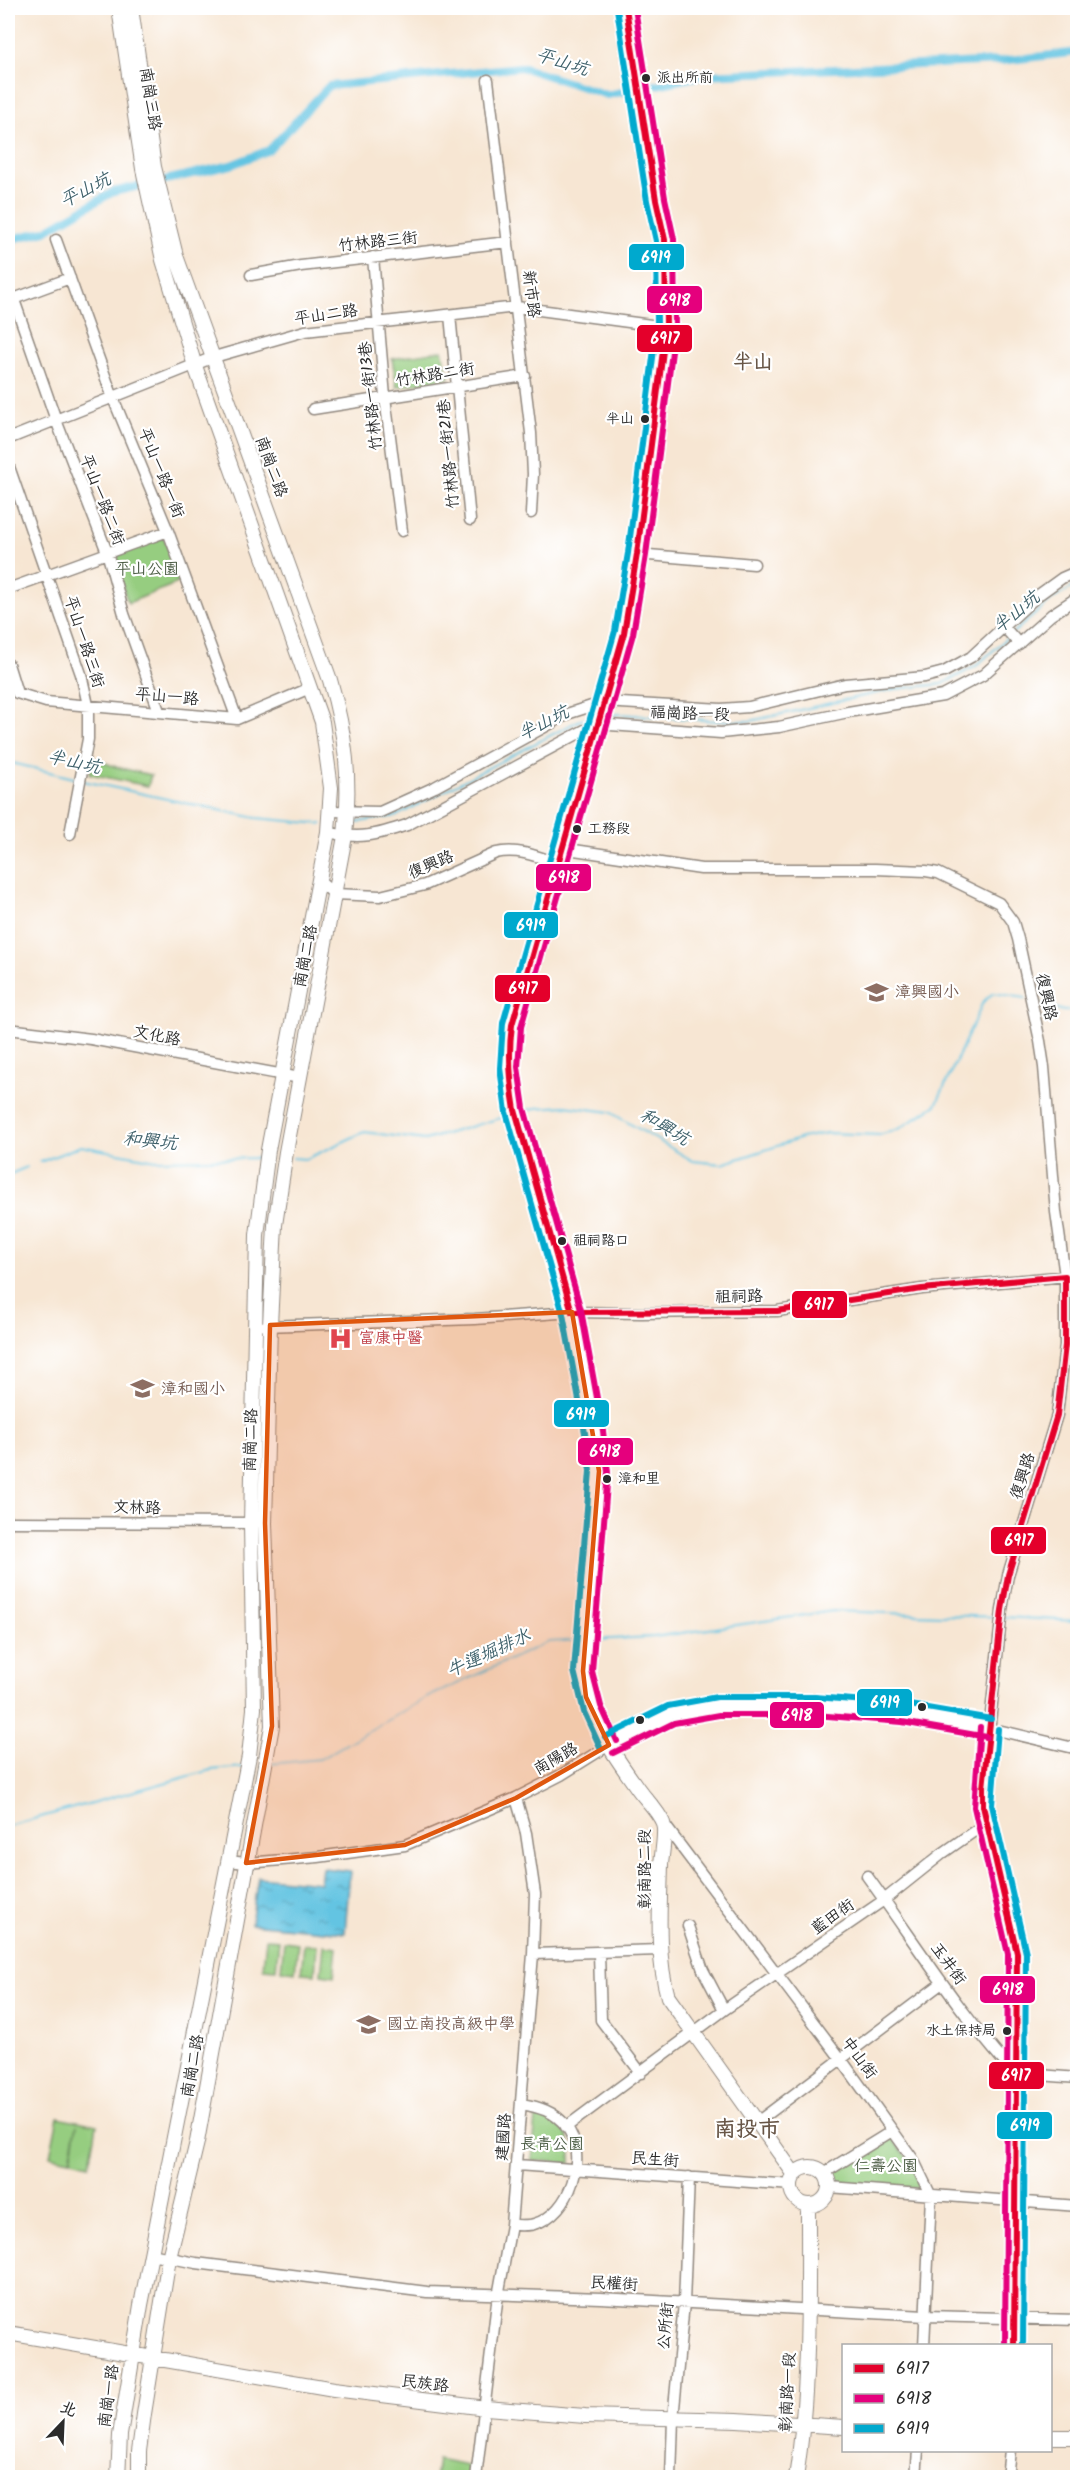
<svg xmlns="http://www.w3.org/2000/svg" width="1085" height="2485" viewBox="0 0 1085 2485" font-family="Kalam,'LXGW WenKai TC',sans-serif">
  <style>
    .park { fill: #96cd80; stroke: #607c56; stroke-width: 1.5 }
    .water { fill: url(#water-ripples); stroke: #477886; stroke-width: 1.5 }
    .lines { fill: none; stroke-linecap: round; stroke-linejoin: round }
    .stream { stroke: #63c4e2; stroke-width: 2 }
    .canal { stroke: #63c4e2; stroke-width: 8 }
    .minor-casing { stroke: #91887f; stroke-width: 13 }
    .major-casing { stroke: #91887f; stroke-width: 16 }
    .minor { stroke: #fff; stroke-width: 10 }
    .major { stroke: #fff; stroke-width: 14 }
    .bus-1-casing { stroke: #fff; stroke-width: 10 }
    .bus-2-casing { stroke: #fff; stroke-width: 10 }
    .bus-3-casing { stroke: #fff; stroke-width: 10 }
    .bus-1 { stroke: #e4002b; stroke-width: 6 }
    .bus-2 { stroke: #e5007d; stroke-width: 6 }
    .bus-3 { stroke: #00a9ce; stroke-width: 6 }
    .marked { fill: #df570e; fill-opacity: 0.2; stroke: #df570e; stroke-width: 4.5; stroke-linejoin: round }
    .bus-dot { fill: #2b2b2b; stroke: #fff; stroke-width: 2 }
    .labels { text-anchor: middle; dominant-baseline: central; stroke-width: 4.5; stroke-linejoin: round; paint-order: stroke }
    .bus-label { font-size: 14px; fill: #2b2b2b; stroke: #fff; text-anchor: start }
    .street-label { font-size: 16px; fill: #2b2b2b; stroke: #fff }
    .park-label { font-size: 16px; fill: #4b5c44; stroke: #fff }
    .education-label { font-size: 16px; fill: #785e54; stroke: #fff; text-anchor: start }
    .health-label { font-size: 16px; fill: #be3a42; stroke: #fff; text-anchor: start }
    .water-label { font-size: 18px; font-style: italic; fill: #3f616b; stroke: #fff }
    .quarter-label { font-size: 20px; font-weight: bold; fill: #685647; stroke: #fff }
    .district-label { font-size: 22px; font-weight: bold; fill: #685647; stroke: #fff }
    .line-badge { stroke: #fff; stroke-width: 2 }
    .badge-label { font-size: 16px; text-anchor: middle; font-weight: bold; fill: #fff }
  </style>
  <defs>
    <pattern id="water-ripples" width="26" height="14" patternUnits="userSpaceOnUse" patternTransform="scale(1.5)"><rect width="26" height="14" fill="#63c4e2"/><path d="M2 4q2-2 4 0t4 0M15 11q2-2 4 0t4 0" fill="none" stroke="#529fb7"/></pattern>
  </defs>
  <rect width="100%" height="100%" fill="#fff"/>
  <filter id="ink" filterUnits="userSpaceOnUse"><feTurbulence type="fractalNoise" baseFrequency=".0167" numOctaves="2"/><feDisplacementMap in="SourceGraphic" scale="12" xChannelSelector="R" yChannelSelector="G"/><feConvolveMatrix kernelMatrix="1 2 1 2 8 2 1 2 1" color-interpolation-filters="sRGB"/></filter>
  <filter id="wash" filterUnits="userSpaceOnUse"><feTurbulence type="fractalNoise" baseFrequency=".008" numOctaves="4" result="noise"/><feDisplacementMap in="SourceGraphic" scale="24" xChannelSelector="R" yChannelSelector="G"/><feGaussianBlur stdDeviation="1.35" result="paint"/><feColorMatrix in="noise" values="0 0 0 0 0 0 0 0 0 0 0 0 0 0 0 0 0 1.4 0 .05"/><feComposite in="paint" operator="in"/></filter>
  <g filter="url(#wash)">
    <rect width="100%" height="100%" fill="#f7e6d3"/>
    <path class="park" d="M442,350L449,378L397,387L392,359Z
      M164,537L180,582L128,603L112,556Z
      M92,758L116,767L151,775L148,786L90,774Z
      M266,1939L279,1940L276,1969L263,1968Z
      M284,1941L298,1943L295,1972L281,1970Z
      M304,1944L317,1945L315,1974L301,1973Z
      M324,1945L337,1947L334,1976L321,1974Z
      M542,2114C567,2120 572,2141 571,2164L532,2160L536,2118Z
      M58,2117L97,2125L90,2164L71,2160L77,2124L70,2160L50,2156Z
      M890,2135L906,2156L925,2189L836,2185L831,2175Z
      M437,2460L468,2466L467,2477H434Z"/>
    <path class="water" d="M322,1868L350,1871L345,1933L251,1924L258,1877L320,1883Z"/>
    <g class="lines">
      <path class="stream" d="M1014,632L1053,599L1078,584
        M606,716L619,714L719,721H750L895,689L942,684L976,666L1007,638
        M8,762L78,779
        M83,781L256,818L322,824
        M352,823L396,816L580,720L595,718
        M1040,1003L1064,1011L1078,1010
        M522,1112L536,1108L565,1106L610,1112L693,1161L722,1164L802,1138L827,1133L879,1135L899,1129L936,1105L983,1002L993,993L1025,998
        M293,1158L306,1159L364,1132L425,1140L511,1115
        M40,1162L81,1146L156,1160L261,1158
        M8,1175L27,1167
        M1004,1617L1078,1621
        M589,1640L654,1637L833,1611L998,1617
        M269,1764L320,1759L424,1699L548,1642L580,1640
        M8,1826L211,1770L243,1767"/>
      <path class="canal" d="M8,240L45,231L113,192L231,165L269,150L329,86L521,67L607,95L706,75L1001,61L1078,52"/>
    </g>
  </g>
  <g filter="url(#ink)">
    <g class="lines">
      <defs>
        <path id="minor" d="M488,80L531,433L533,474L531,513
          M56,240L113,398L168,531L237,719
          M373,257L385,397L402,531
          M251,275L301,266L508,242
          M14,300L56,420L107,552L124,614L159,711
          M8,301L70,278
          M450,315L470,520
          M313,409L525,376
          M8,439L214,357L305,331L517,307L666,327
          M8,464L81,674L88,705V739L70,834
          M637,554L754,564
          M8,589L168,531
          M1004,627L1019,644
          M8,664L17,693L46,702L237,719L310,688
          M330,811L380,812L435,787L570,713L604,702L721,709L749,707L845,684L925,677L944,672L971,657L1037,596L1062,578L1078,571
          M328,832C359,840 377,835 407,825L596,724L721,733L779,727L848,712L943,696L983,675L1051,615L1078,597
          M561,848L701,869H875L926,871L938,873L999,903L1013,922L1018,939L1040,1041L1044,1067L1056,1212L1065,1276V1345L1057,1415L1008,1575L1002,1610L983,1788V1806L1017,1953L1014,2346
          M318,880L334,894L380,896L425,885L496,853C517,848 537,856 557,863
          M8,1029L91,1039L300,1078
          M265,1326L475,1319L572,1312L642,1313L777,1311L922,1289L1078,1275
          M8,1522L256,1523
          M664,1824L841,2059L913,2159L931,2196L924,2346
          M228,1861L246,1863L318,1857L405,1845L516,1798L561,1775L609,1745L671,1714L718,1706H815L903,1713L989,1728L1078,1749
          M867,1876C915,1942 959,2013 1014,2073L1078,2078
          M688,1926L703,1970L724,2010
          M599,1953L601,2020L641,2073
          M533,1954L660,1950
          M756,2123L942,1983
          M566,2127L724,2010L884,1900L943,1853L986,1823
          M517,2165L792,2185
          M824,2173L892,2131
          M829,2187L1078,2206
          M511,2225C518,2225 528,2226 534,2224C571,2214 589,2155 566,2126C554,2111 539,2107 521,2104
          M151,2254L196,2263L427,2292L601,2298L925,2316L1078,2320
          M476,2478L497,2302L511,2225L533,1954L535,1894L526,1833L516,1798
          M671,2478L673,2419L684,2303L689,2177
          M916,2478L918,2450
          M1007,2478L1010,2450"/>
        <path id="major" d="M131,8L154,167L176,256L330,680C346,735 351,779 345,836L286,1152L275,1225L270,1325L265,1523L272,1726L197,2142L169,2258L144,2414L139,2451V2478
          M626,8L656,200L665,240L666,327L637,554L624,633L512,1025L508,1052L510,1088L572,1312L594,1432L599,1471L583,1648C582,1708 602,1738 636,1786C643,1797 658,1810 663,1823C666,1831 662,1854 661,1864C660,1907 656,1955 668,1997L795,2175
          M791 2186a19 19 0 1 1 38 0a19 19 0 1 1-38 0Z
          M8,2333L334,2389L486,2408L585,2416L737,2420L844,2427
          M1050,2437H1078
          M118,2478L120,2435L141,2305L249,1756L254,1709L251,1524L257,1235L268,1150L328,832L331,788L322,722L195,366L163,260L143,169L119,8
          M796,2478C810,2387 808,2296 808,2205"/>
      </defs>
      <use href="#minor" class="minor-casing"/>
      <use href="#major" class="major-casing"/>
      <use href="#minor" class="minor"/>
      <use href="#major" class="major"/>
      <defs>
        <path id="bus-1" d="M572,1312L515,1110C510,1081 508,1054 512,1025L624,633L637,554L666,327L665,240L656,200L626,8
          M572,1312L777,1311L922,1289L1065,1276
          M1014,2346L1017,1953L983,1806V1788L1002,1610L1008,1575L1057,1415L1065,1345V1276"/>
        <path id="bus-2" d="M980,1727L974,1807L1008,1954L1005,2346
          M617,1741L601,1706L592,1671L608,1472L603,1431L581,1310L524,1108L518,1067L521,1027L633,634L646,555L675,328L674,239L665,198L635,8
          M613,1753L674,1723L719,1715H815L902,1722L987,1737"/>
        <path id="bus-3" d="M998,1729L992,1805L1026,1953L1023,2346
          M605,1737L668,1706L717,1697H815L904,1704L991,1719
          M601,1749L584,1712L574,1671L590,1471L585,1433L563,1314L506,1112L500,1068L503,1023L615,631L628,553L657,326L656,241L647,201L617,9"/>
      </defs>
      <use href="#bus-1" class="bus-1-casing"/>
      <use href="#bus-2" class="bus-2-casing"/>
      <use href="#bus-3" class="bus-3-casing"/>
      <use href="#bus-1" class="bus-1"/>
      <use href="#bus-2" class="bus-2"/>
      <use href="#bus-3" class="bus-3"/>
    </g>
  </g>
  <path class="marked" d="M572,1312L599,1471L583,1671L586,1697L609,1745L516,1798L405,1845L246,1863L272,1726L265,1523L270,1325Z"/>
  <defs>
    <symbol id="school-bare" viewBox="-9 -9 18 18"><path d="M0-5L7-2L0 1L-7-2ZM-4 1L0 2.5L4 1V4Q0 6-4 4Z" fill="#8d6e63" stroke="#fff" stroke-width="2.5" paint-order="stroke"/></symbol>
    <symbol id="hospital-bare" viewBox="-9 -9 18 18"><path d="M-5-5h3v3.5h4V-5h3V5h-3V1.5h-4V5h-3Z" fill="#e0444e" stroke="#fff" stroke-width="2.5" paint-order="stroke"/></symbol>
  </defs>
  <g fill-rule="evenodd">
    <use href="#school-bare" x="860" y="976" width="33" height="33"/>
    <use href="#hospital-bare" x="324" y="1322" width="33" height="33"/>
    <use href="#school-bare" x="126" y="1372" width="33" height="33"/>
    <use href="#school-bare" x="352" y="2008" width="33" height="33"/>
  </g>
  <g class="bus-dot">
    <circle cx="646" cy="78" r="5"/>
    <circle cx="645" cy="419" r="5"/>
    <circle cx="577" cy="829" r="5"/>
    <circle cx="562" cy="1241" r="5"/>
    <circle cx="607" cy="1479" r="5"/>
    <circle cx="922" cy="1707" r="5"/>
    <circle cx="640" cy="1720" r="5"/>
    <circle cx="1007" cy="2031" r="5"/>
  </g>
  <g class="labels">
    <g class="bus-label">
      <text x="657" y="78">派出所前</text>
      <text x="634" y="419" text-anchor="end">半山</text>
      <text x="588" y="829">工務段</text>
      <text x="573" y="1241">祖祠路口</text>
      <text x="618" y="1479">漳和里</text>
      <text x="996" y="2031" text-anchor="end">水土保持局</text>
    </g>
    <g class="street-label">
      <text transform="translate(150 99) rotate(81)">南崗三路</text>
      <text transform="translate(378 242) rotate(-6)">竹林路三街</text>
      <text transform="translate(531 294) rotate(83)">新市路</text>
      <text transform="translate(326 315) rotate(-8)">平山二路</text>
      <text transform="translate(435 375) rotate(-9)">竹林路二街</text>
      <text transform="translate(371 396) rotate(-96)">竹林路一街13巷</text>
      <text transform="translate(449 454) rotate(-95)">竹林路一街21巷</text>
      <text transform="translate(271 467) rotate(70)">南崗二路</text>
      <text transform="translate(161 473) rotate(68)">平山一路一街</text>
      <text transform="translate(102 500) rotate(69)">平山一路二街</text>
      <text transform="translate(84 642) rotate(72)">平山一路三街</text>
      <text transform="translate(167 697) rotate(5)">平山一路</text>
      <text transform="translate(690 714) rotate(2)">福崗路一段</text>
      <text transform="translate(431 865) rotate(-23)">復興路</text>
      <text transform="translate(306 956) rotate(-79)">南崗二路</text>
      <text transform="translate(1046 997) rotate(78)">復興路</text>
      <text transform="translate(157 1036) rotate(11)">文化路</text>
      <text transform="translate(739 1297) rotate(-1)">祖祠路</text>
      <text transform="translate(251 1440) rotate(-88)">南崗二路</text>
      <text transform="translate(1023 1476) rotate(-73)">復興路</text>
      <text transform="translate(137 1508) rotate(2)">文林路</text>
      <text transform="translate(556 1759) rotate(-30)">南陽路</text>
      <text transform="translate(645 1869) rotate(-90)">彰南路二段</text>
      <text transform="translate(833 1917) rotate(-35)">藍田街</text>
      <text transform="translate(948 1964) rotate(54)">玉井街</text>
      <text transform="translate(859 2058) rotate(54)">中山街</text>
      <text transform="translate(193 2066) rotate(-80)">南崗二路</text>
      <text transform="translate(504 2137) rotate(-86)">建國路</text>
      <text transform="translate(655 2160) rotate(4)">民生街</text>
      <text transform="translate(614 2284) rotate(3)">民權街</text>
      <text transform="translate(666 2326) rotate(-85)">公所街</text>
      <text transform="translate(425 2384) rotate(7)">民族路</text>
      <text transform="translate(788 2392) rotate(-87)">彰南路一段</text>
      <text transform="translate(109 2396) rotate(-82)">南崗一路</text>
    </g>
    <g class="park-label">
      <text x="147" y="569">平山公園</text>
      <text x="552" y="2144">長青公園</text>
      <text x="886" y="2166">仁壽公園</text>
    </g>
    <g class="education-label">
      <text x="895" y="992">漳興國小</text>
      <text x="161" y="1389">漳和國小</text>
      <text x="387" y="2024">國立南投高級中學</text>
    </g>
    <g class="health-label">
      <text x="359" y="1338">富康中醫</text>
    </g>
    <g class="water-label">
      <text transform="translate(562 63) rotate(18)">平山坑</text>
      <text transform="translate(86 191) rotate(-27)">平山坑</text>
      <text transform="translate(1017 613) rotate(-39)">半山坑</text>
      <text transform="translate(544 724) rotate(-27)">半山坑</text>
      <text transform="translate(74 763) rotate(13)">半山坑</text>
      <text transform="translate(664 1128) rotate(31)">和興坑</text>
      <text transform="translate(150 1142) rotate(6)">和興坑</text>
      <text transform="translate(489 1654) rotate(-25)">牛運堀排水</text>
    </g>
    <g class="quarter-label">
      <text x="753" y="363">半山</text>
    </g>
    <g class="district-label">
      <text x="747" y="2130">南投市</text>
    </g>
  </g>
  <g class="line-badge">
    <rect x="628" y="243" width="57" height="28" rx="6" fill="#00a9ce"/>
    <rect x="646" y="285" width="57" height="29" rx="6" fill="#e5007d"/>
    <rect x="636" y="324" width="57" height="29" rx="6" fill="#e4002b"/>
    <rect x="535" y="863" width="57" height="29" rx="6" fill="#e5007d"/>
    <rect x="503" y="911" width="56" height="28" rx="6" fill="#00a9ce"/>
    <rect x="494" y="974" width="57" height="29" rx="6" fill="#e4002b"/>
    <rect x="791" y="1290" width="57" height="29" rx="6" fill="#e4002b"/>
    <rect x="553" y="1399" width="57" height="29" rx="6" fill="#00a9ce"/>
    <rect x="577" y="1437" width="57" height="29" rx="6" fill="#e5007d"/>
    <rect x="990" y="1526" width="57" height="29" rx="6" fill="#e4002b"/>
    <rect x="856" y="1688" width="57" height="29" rx="6" fill="#00a9ce"/>
    <rect x="769" y="1701" width="56" height="28" rx="6" fill="#e5007d"/>
    <rect x="979" y="1975" width="57" height="29" rx="6" fill="#e5007d"/>
    <rect x="988" y="2061" width="57" height="29" rx="6" fill="#e4002b"/>
    <rect x="996" y="2111" width="57" height="29" rx="6" fill="#00a9ce"/>
  </g>
  <g class="badge-label">
    <text x="656" y="263">6919</text>
    <text x="675" y="306">6918</text>
    <text x="665" y="344">6917</text>
    <text x="564" y="883">6918</text>
    <text x="531" y="931">6919</text>
    <text x="523" y="994">6917</text>
    <text x="819" y="1310">6917</text>
    <text x="581" y="1420">6919</text>
    <text x="605" y="1457">6918</text>
    <text x="1019" y="1546">6917</text>
    <text x="885" y="1708">6919</text>
    <text x="797" y="1721">6918</text>
    <text x="1008" y="1995">6918</text>
    <text x="1016" y="2081">6917</text>
    <text x="1025" y="2131">6919</text>
  </g>
  <rect width="1085" height="2485" fill="none" stroke="#fff" stroke-width="30"/>
  <rect x="842" y="2344" width="210" height="108" fill="#ffffff" stroke="#aaaaaa" stroke-width="1.5"/>
  <rect x="854" y="2364" width="30" height="9" fill="#e4002b" stroke="#aaaaaa" stroke-width="1.5"/>
  <text x="896" y="2374" font-size="18" fill="#2b2b2b">6917</text>
  <rect x="854" y="2394" width="30" height="9" fill="#e5007d" stroke="#aaaaaa" stroke-width="1.5"/>
  <text x="896" y="2404" font-size="18" fill="#2b2b2b">6918</text>
  <rect x="854" y="2424" width="30" height="9" fill="#00a9ce" stroke="#aaaaaa" stroke-width="1.5"/>
  <text x="896" y="2434" font-size="18" fill="#2b2b2b">6919</text>
  <g transform="translate(63 2422) rotate(23)" stroke="#ffffff" stroke-width="4.5" paint-order="stroke">
  <path d="M0-4.5L10 22L0 15L-10 22Z" fill="#2b2b2b"/>
  <text y="-9" font-size="16" font-weight="bold" text-anchor="middle" fill="#2b2b2b">北</text>
  </g>
</svg>
